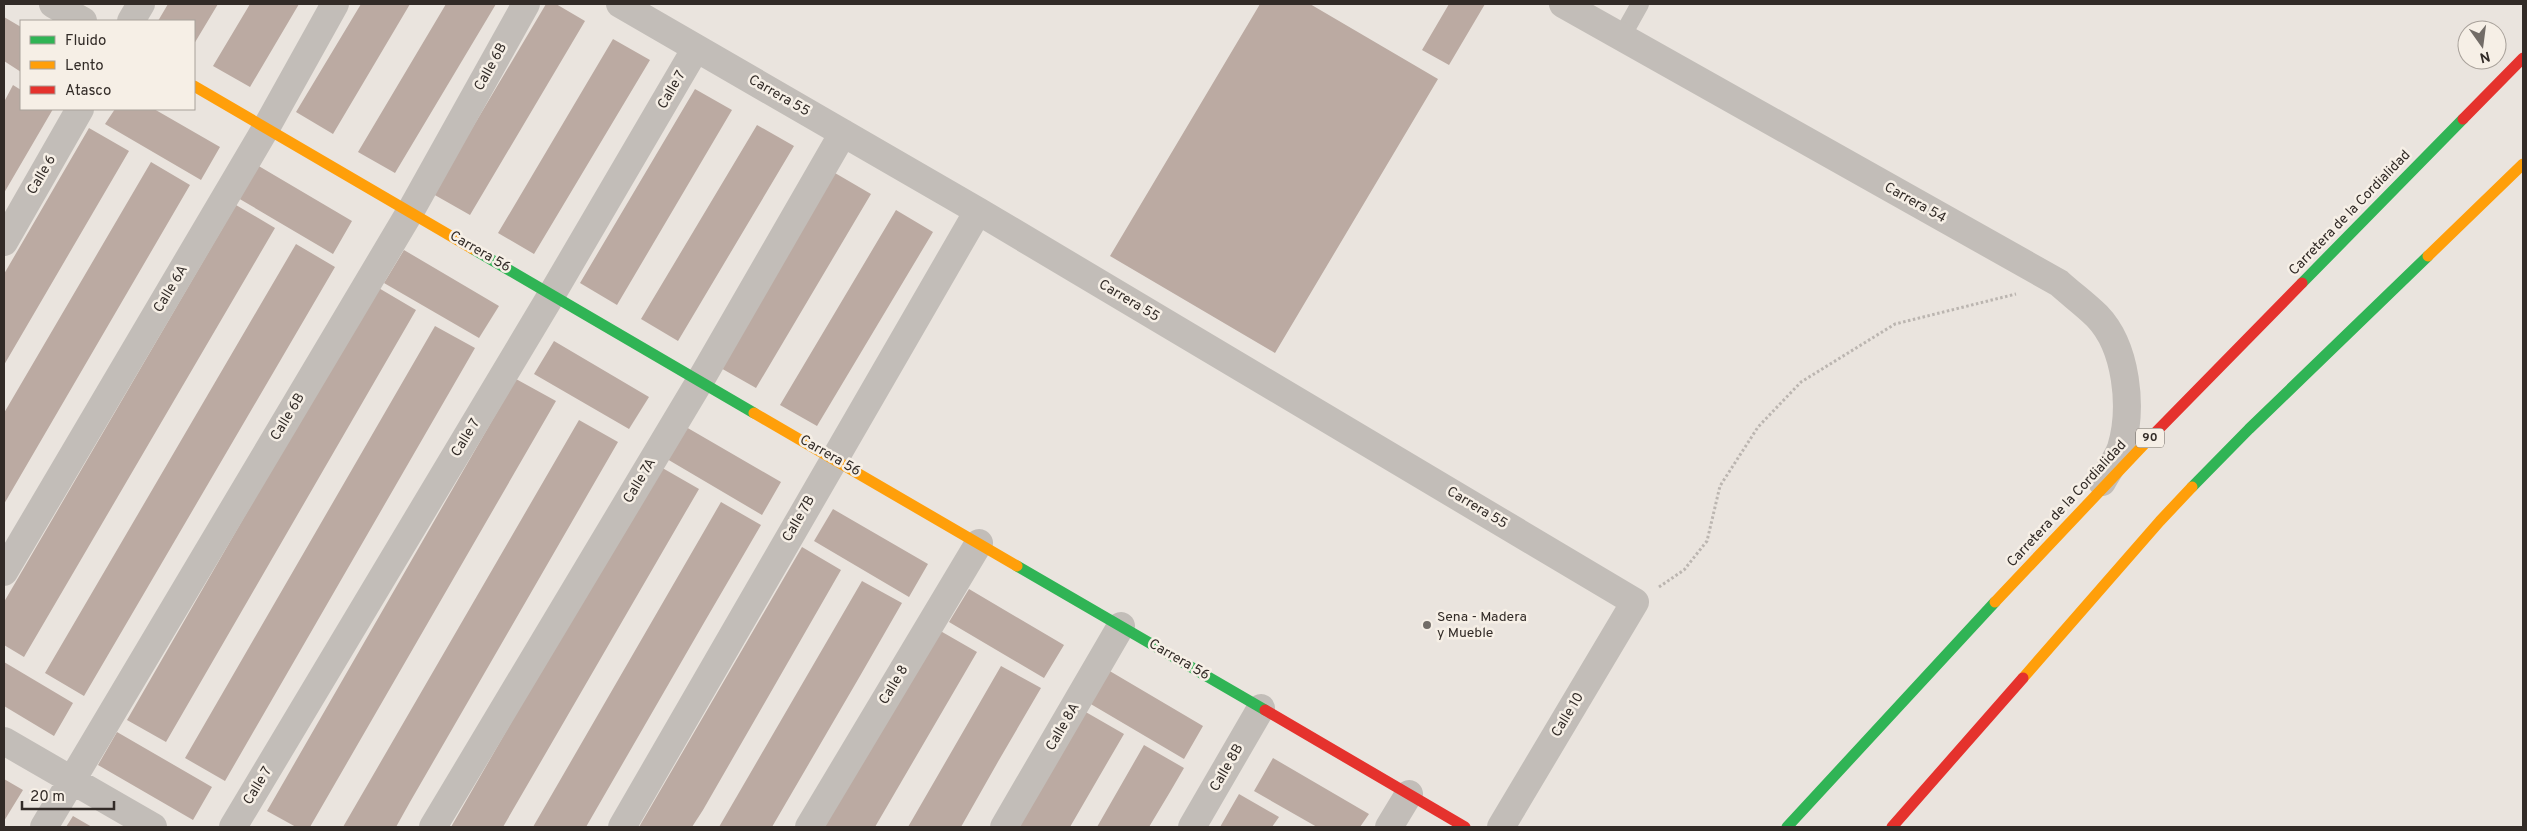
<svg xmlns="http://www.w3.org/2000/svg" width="2527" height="831" viewBox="0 0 2527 831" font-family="Overpass,sans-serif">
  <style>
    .building { fill: #bbaaa2 }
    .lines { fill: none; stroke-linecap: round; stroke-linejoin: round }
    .path { stroke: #bbb5b0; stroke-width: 3; stroke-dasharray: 2.5 2.5; stroke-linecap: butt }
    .lane { stroke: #c2bdb8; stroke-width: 18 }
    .street { stroke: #c2bdb8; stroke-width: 28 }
    .fast { stroke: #30b455; stroke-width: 11 }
    .slow { stroke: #ff9f0a; stroke-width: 11 }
    .jam { stroke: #e5322d; stroke-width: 11 }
    .poi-dot { fill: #726c67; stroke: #f6efe6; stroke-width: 2 }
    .labels { text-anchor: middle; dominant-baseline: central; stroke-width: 5; stroke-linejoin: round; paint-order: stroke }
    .shield { fill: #f6efe6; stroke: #6d6660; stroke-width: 1 }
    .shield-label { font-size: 12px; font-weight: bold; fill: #322b27 }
    .street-label { font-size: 14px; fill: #322b27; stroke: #f6efe6 }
    .poi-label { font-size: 14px; fill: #322b27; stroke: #f6efe6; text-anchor: start }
  </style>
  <rect width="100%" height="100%" fill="#eae4de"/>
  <path class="building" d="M168,4H218L194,44V21H158Z
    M250,4H299L250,87L213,66Z
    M361,4H410L333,134L296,112Z
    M446,4H496L395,173L358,152Z
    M546,4H556L585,21L470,215L433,194Z
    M1260,4H1310L1438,79L1275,353L1110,256Z
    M1449,4H1485L1449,65L1422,50Z
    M4,17L21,27V72L4,61Z
    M613,39L650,60L534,254L498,233Z
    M13,85L21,90V109H53L4,193V102Z
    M695,89L732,110L617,305L580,283Z
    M115,109H154L220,147L201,180L105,124Z
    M757,125L794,146L678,341L641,319Z
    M89,128L129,151L4,365V274Z
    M151,162L190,185L4,504V413Z
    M257,165L352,221L333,254L238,198Z
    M835,173L871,194L756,388L719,367Z
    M236,205L275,228L24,657L4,645V602Z
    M896,210L933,232L817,426L780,405Z
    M296,244L335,267L84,696L45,673Z
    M404,250L499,306L479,338L384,283Z
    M377,287L416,310L166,742L127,720Z
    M435,326L475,348L225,781L185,758Z
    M554,341L649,397L629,429L534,374Z
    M516,379L556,401L310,827H296L267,811Z
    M579,420L618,442L410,802L396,827H343Z
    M686,427L781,482L762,515L667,459Z
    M659,466L699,489L685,513L503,827H451Z
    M721,502L761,525L705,621L586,827H533Z
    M833,509L928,564L909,597L814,541Z
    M802,547L841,570L703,810L692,827H639Z
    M862,581L902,603L860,676L772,827H719Z
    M969,589L1064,645L1044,678L949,622Z
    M937,629L977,652L875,827H823Z
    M4,662L73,703L54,736L4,706Z
    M1001,666L1041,688L999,760L961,827H908Z
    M1108,670L1203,726L1184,759L1089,703Z
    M1084,711L1124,734L1110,758L1070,827H1017Z
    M117,732L212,787L193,820L98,765Z
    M1144,745L1184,768L1170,792L1149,827H1097Z
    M1273,758L1369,814L1360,827H1317L1254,791Z
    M4,779L23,790L4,821Z
    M1239,794L1279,817L1272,827H1220Z
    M73,816L92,827H66Z"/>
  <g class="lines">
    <path class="path" d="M1659,587L1684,570L1707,541L1720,486L1758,427L1801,382L1895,324L2016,294"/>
    <path class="lane" d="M1621,38L1640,4"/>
    <path class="street" d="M53,4L83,21
      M620,4L978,211L1635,602L1501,827
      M1563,4L2059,283C2071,294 2085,304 2097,316C2127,347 2133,408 2121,448C2117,459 2108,471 2102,482
      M131,21L141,4
      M4,242L80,109
      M4,572L266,128L335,4
      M4,741L153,827
      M44,827L410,212L526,4
      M233,827L552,294L696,48
      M433,827L700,381L843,133
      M622,827L978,211
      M809,827L979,543
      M1004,827L1121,626
      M1192,827L1261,708
      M1389,827L1409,794"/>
    <path class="fast" d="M473,249L754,413
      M2302,283L2463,119
      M2192,487L2249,429L2428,256
      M1017,566L1265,710
      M1787,827L1995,602"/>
    <path class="slow" d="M194,86L473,249
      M2428,256L2523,164
      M754,413L1017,566
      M1995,602L2152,436
      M2023,678L2160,521L2192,487"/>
    <path class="jam" d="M2463,119L2523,58
      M2152,436L2302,283
      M1265,710L1465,827
      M1892,827L2023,678"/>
  </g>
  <circle class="poi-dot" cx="1427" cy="625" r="5"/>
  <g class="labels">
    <rect class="shield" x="2136" y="428.5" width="28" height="19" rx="4"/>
    <g class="shield-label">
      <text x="2150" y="438">90</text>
    </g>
    <g class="street-label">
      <text transform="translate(491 67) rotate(-61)">Calle 6B</text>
      <text transform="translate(672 90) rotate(-60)">Calle 7</text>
      <text transform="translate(779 96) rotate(30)">Carrera 55</text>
      <text transform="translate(42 175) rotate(-60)">Calle 6</text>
      <text transform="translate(1915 203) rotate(29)">Carrera 54</text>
      <text transform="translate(2350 213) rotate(-46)">Carretera de la Cordialidad</text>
      <text transform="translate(480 252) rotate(30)">Carrera 56</text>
      <text transform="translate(171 289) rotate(-59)">Calle 6A</text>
      <text transform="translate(1129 301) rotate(31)">Carrera 55</text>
      <text transform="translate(288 417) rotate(-59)">Calle 6B</text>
      <text transform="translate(466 438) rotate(-59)">Calle 7</text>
      <text transform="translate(830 456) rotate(30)">Carrera 56</text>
      <text transform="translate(640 481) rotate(-59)">Calle 7A</text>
      <text transform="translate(2067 504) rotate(-47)">Carretera de la Cordialidad</text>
      <text transform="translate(1477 508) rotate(31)">Carrera 55</text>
      <text transform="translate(799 519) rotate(-60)">Calle 7B</text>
      <text transform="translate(1179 660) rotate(30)">Carrera 56</text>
      <text transform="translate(894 685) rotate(-59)">Calle 8</text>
      <text transform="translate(1568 715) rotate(-59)">Calle 10</text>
      <text transform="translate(1063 727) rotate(-60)">Calle 8A</text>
      <text transform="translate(1227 768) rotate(-60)">Calle 8B</text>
      <text transform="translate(258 786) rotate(-59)">Calle 7</text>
    </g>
    <g class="poi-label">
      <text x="1437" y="617">Sena - Madera<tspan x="1437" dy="16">y Mueble</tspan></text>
    </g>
  </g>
  <rect width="2527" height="831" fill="none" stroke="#322b27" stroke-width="10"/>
  <rect x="20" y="20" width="175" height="90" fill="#f6efe6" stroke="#a8a19a"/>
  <rect x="30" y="36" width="25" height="8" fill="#30b455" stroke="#a8a19a"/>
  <text x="65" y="45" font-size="15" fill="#322b27">Fluido</text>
  <rect x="30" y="61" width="25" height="8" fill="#ff9f0a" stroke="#a8a19a"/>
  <text x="65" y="70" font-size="15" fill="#322b27">Lento</text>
  <rect x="30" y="86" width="25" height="8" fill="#e5322d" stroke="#a8a19a"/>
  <text x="65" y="95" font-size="15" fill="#322b27">Atasco</text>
  <g transform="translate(2482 45) rotate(166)"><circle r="24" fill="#f6efe6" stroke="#a8a19a"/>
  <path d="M0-4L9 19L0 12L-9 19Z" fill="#726c67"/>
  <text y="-8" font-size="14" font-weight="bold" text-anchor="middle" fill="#322b27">N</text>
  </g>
  <path d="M22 801v8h92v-8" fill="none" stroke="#322b27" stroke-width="2.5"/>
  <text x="30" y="801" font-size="15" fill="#322b27" stroke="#f6efe6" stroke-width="4" paint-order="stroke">20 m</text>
</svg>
